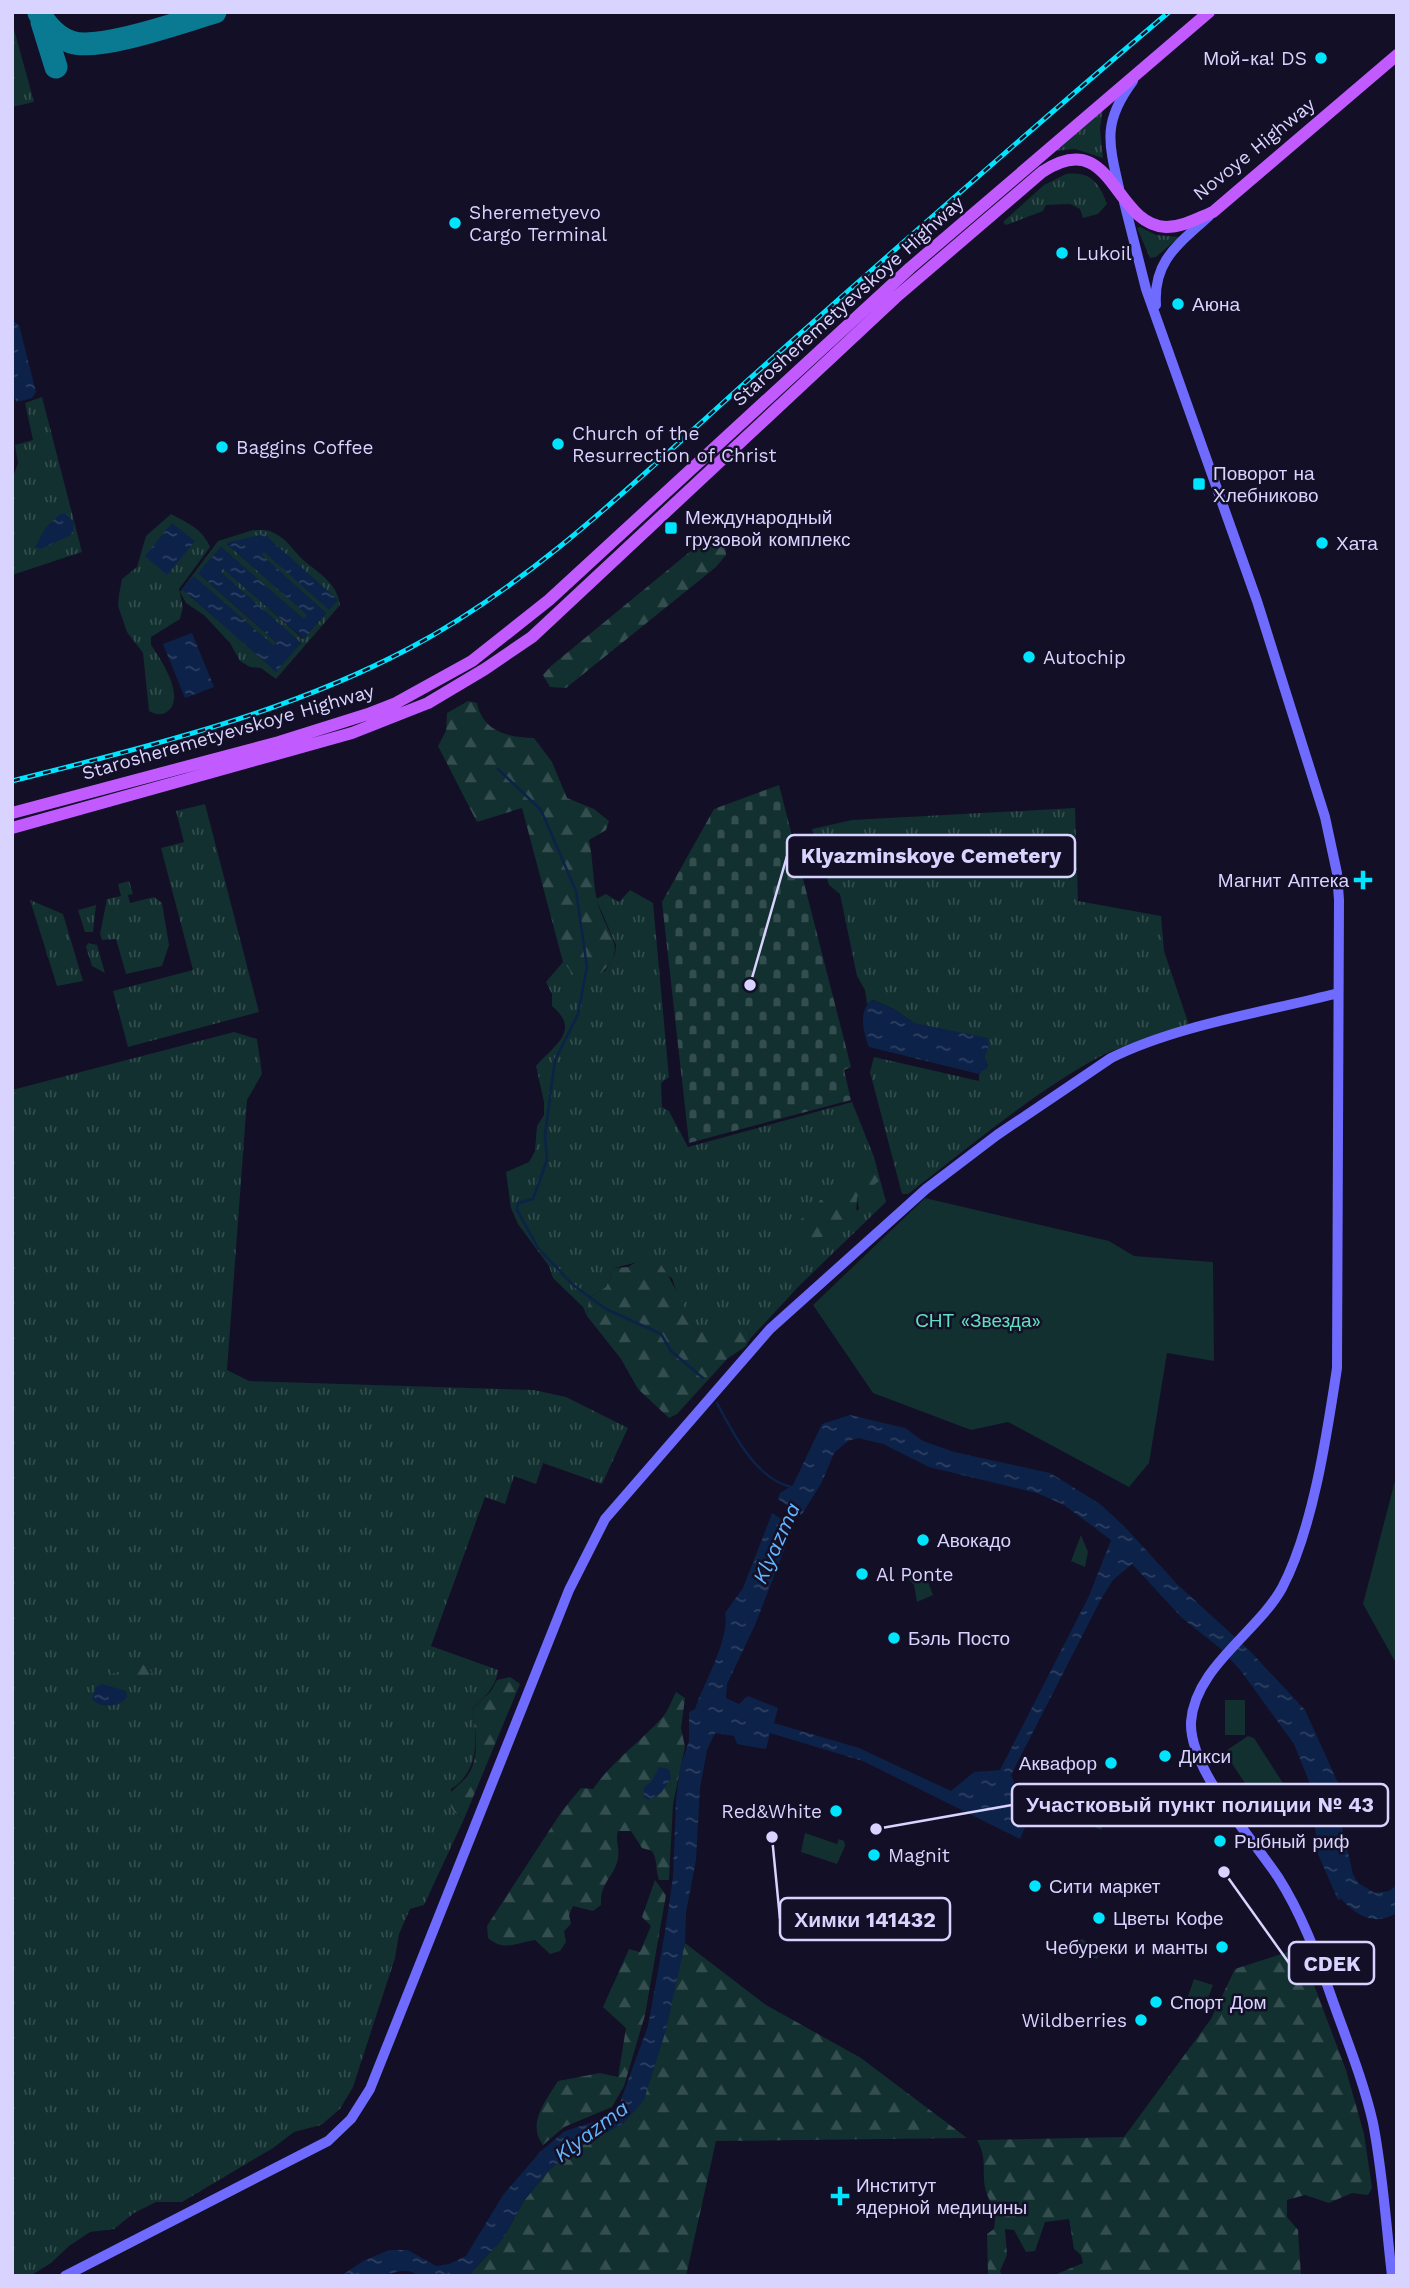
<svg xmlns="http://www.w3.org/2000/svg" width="1409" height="2288" viewBox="0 0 1409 2288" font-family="'Work Sans',sans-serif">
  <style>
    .grass { fill: url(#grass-tufts); fill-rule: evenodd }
    .forest { fill: url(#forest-firs) }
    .cemetery { fill: url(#cemetery-stones) }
    .green { fill: #12302f }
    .water { fill: url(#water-ripples); fill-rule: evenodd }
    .pier { fill: #130f26 }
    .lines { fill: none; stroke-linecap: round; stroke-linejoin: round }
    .stream { stroke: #0c2248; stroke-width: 2.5 }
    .taxiway { stroke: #0a7a92; stroke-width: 23 }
    .secondary { stroke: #6f6bff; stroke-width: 10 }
    .primary { stroke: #c25bff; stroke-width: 12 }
    .rail-casing { stroke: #00e5ff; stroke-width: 5 }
    .rail { stroke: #130f26; stroke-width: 2.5; stroke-dasharray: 8; stroke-linecap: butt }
    .poi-dot { fill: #00e5ff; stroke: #130f26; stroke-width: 2.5 }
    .labels { text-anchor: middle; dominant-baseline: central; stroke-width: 5; stroke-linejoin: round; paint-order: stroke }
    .poi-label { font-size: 19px; fill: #d9d4ff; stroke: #130f26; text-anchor: start }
    .street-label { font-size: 19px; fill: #d9d4ff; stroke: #130f26 }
    .park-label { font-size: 19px; fill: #5fe0c0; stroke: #130f26 }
    .water-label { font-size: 21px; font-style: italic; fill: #62b6ff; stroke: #130f26 }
    .leader { fill: none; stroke: #d9d4ff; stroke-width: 2.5 }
    .callout-dot { fill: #d9d4ff; stroke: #130f26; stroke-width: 2.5 }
    .callout { fill: #130f26; stroke: #d9d4ff; stroke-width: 2.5 }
    .callout-label { font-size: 21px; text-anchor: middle; font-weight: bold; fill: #d9d4ff }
  </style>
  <defs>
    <pattern id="grass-tufts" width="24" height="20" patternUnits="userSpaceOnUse" patternTransform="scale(1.75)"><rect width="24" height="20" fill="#12302f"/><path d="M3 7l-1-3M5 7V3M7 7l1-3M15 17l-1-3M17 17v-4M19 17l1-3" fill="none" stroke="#344d4e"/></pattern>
    <pattern id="forest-firs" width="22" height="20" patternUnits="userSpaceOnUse" patternTransform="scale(1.75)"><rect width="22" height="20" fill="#12302f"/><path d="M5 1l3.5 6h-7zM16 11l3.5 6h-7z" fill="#344d4e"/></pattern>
    <pattern id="cemetery-stones" width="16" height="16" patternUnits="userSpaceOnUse" patternTransform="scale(1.75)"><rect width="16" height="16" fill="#12302f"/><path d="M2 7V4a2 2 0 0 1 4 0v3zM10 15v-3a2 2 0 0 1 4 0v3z" fill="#344d4e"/></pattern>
    <pattern id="water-ripples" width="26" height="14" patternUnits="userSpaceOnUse" patternTransform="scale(1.75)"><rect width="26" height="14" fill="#0c2248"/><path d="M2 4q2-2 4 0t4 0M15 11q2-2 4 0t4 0" fill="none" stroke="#2f4163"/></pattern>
  </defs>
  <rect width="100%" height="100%" fill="#130f26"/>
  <path class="grass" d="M12,22L34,102L12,107Z
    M1103,109L1100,128L1103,158L1075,149L1054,151Z
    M1066,174C1090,171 1099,182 1107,204L1098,214L1083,218L1080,209L1070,204L1046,205L1043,211L1006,225L1003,222L1044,185Z
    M1140,227L1156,235L1179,237L1156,257L1150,258L1137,228Z
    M42,397L82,552L12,575V480L18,463L15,445L33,440L25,403Z
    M171,514C187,523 202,528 210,547L179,589L183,607L180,619L151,637V645C160,658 185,695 169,710C163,716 156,715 149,711L143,653L127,632L118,606L119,595L122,579L137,567L146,536Z
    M253,530C260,530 268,529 274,533C287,539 293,550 302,559C318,573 337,582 340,605L276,679L261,668L250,667L240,661L230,643L204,615L186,603L180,592L218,541ZM264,534L260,555L326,613L303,639L223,568L220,572L301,643L276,671L183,590L194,577L274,646L277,643L198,573L221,547L303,620L308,615L227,544Z
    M205,804L259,1012L128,1047L113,991L193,970L161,848L184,842L176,811Z
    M1075,808L1078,901L1161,916L1164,951L1189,1025C1172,1039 1123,1043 1099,1057C1030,1095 969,1147 908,1194H902L870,1072L874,1057L979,1081V1074L988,1066L984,1056L989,1046L914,1023L894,1009L873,1000L867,1004L865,990L857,976L840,894L829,885L812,829L852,820Z
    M129,881L133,894L128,895L130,903L154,897L162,903L169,945L162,966L126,974L116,939L102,940L100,934L107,899L121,896L118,884Z
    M630,890L653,903L669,1077L661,1083L662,1107L669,1111L688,1147L852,1102L874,1157L886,1202L799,1286L750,1339L749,1329C735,1326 717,1333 699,1332L681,1306L672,1278L638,1262L614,1268L606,1287L589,1298L587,1316L583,1307L553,1278L549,1266L518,1224L511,1208L506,1172L529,1162L535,1151L537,1126L544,1115V1102L536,1066C553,1046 582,1031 552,1006V994L546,982L563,962L574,974L605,971L615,954L616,945L596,899L606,894L619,902ZM874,1171L857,1197L859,1209L828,1230L814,1212C827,1203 838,1194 852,1187C861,1182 863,1174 874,1171Z
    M30,900L63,914L83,981L57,986Z
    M96,905L93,932H85L78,910Z
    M88,943L97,945L105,973L92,966L86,947Z
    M234,1032L257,1039L262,1074L247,1100L227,1370L249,1381L534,1390L566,1397L628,1428L602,1484L543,1463L536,1484L514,1476L505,1504L485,1497L431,1646L498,1670C496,1688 484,1697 472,1709C478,1738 479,1772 451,1789L454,1812L464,1819L424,1905L410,1909L399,1934L395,1958L353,2087L340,2109L321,2125L294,2132L273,2148L182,2202H156L134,2213L114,2229L90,2232L69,2246L51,2263L30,2276H12V1090Z"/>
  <path class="forest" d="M709,536H717L725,542L726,555L716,567L566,688L550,687L543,675L551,666Z
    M468,701L477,703C483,732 508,737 534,738L552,762L567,798L594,809L609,821L606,830L589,840C593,858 593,884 597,900C607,941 636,949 588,983L574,975L563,962L522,808L477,822L438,746L446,731L447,713Z
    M873,1171L879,1181L857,1197L856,1221L847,1231L828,1230L822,1237L796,1240C794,1213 809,1220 820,1200C843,1198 853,1178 873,1171Z
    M652,1253C673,1277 681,1306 699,1332C717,1333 734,1325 749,1329L750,1339L745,1347L728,1358L677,1414L669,1418L638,1389L621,1359L587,1316L589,1298L606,1287L614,1268L628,1267Z
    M117,1660L142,1663L152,1672L147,1677H134L122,1671L110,1674L111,1663Z
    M510,1677L520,1684L464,1819L454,1812L447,1800C452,1787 460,1786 468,1775C480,1758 476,1728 472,1709L491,1691L497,1680Z
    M676,1692L685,1698L681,1728L685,1747L673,1804L669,1880H659C655,1869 658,1861 652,1851L642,1848L631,1831H618C615,1841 620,1848 618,1858C615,1877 600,1881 601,1905L593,1911L573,1906L569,1915L571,1924L564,1931L566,1942L560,1951L550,1954L535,1940C515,1943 505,1952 488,1938L487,1926L562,1811L581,1788L593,1789C611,1763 637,1744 659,1721C667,1714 671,1702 676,1692Z
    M655,1880L666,1895L645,2015L624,2086L612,2107L564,2127L543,2145C526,2124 547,2099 558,2081L600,2073L618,2077L626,2028L603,2007L629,1949L640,1952L651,1926L642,1917Z
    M685,1943L766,2005L861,2058L967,2138L716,2141L686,2276H468L504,2237L523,2202L549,2170L577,2148L624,2123L674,1984Z
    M1300,1948L1346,2070L1364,2134L1372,2188L1368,2195L1352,2193L1329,2203L1305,2195L1287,2200V2217L1298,2230L1301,2276H1052L1083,2263L1081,2255L1074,2249L1069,2219L1045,2222L1035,2251L1026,2252L1014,2230L1005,2229L1007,2255L1000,2271L1002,2276H988L987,2234L994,2229L996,2210C974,2181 992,2166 977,2140L1124,2137L1211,2019L1235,1969Z"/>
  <path class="cemetery" d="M779,785L851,1067L844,1070L851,1100L689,1143L662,902L714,809Z"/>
  <path class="green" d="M925,1198L1109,1241L1134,1256L1213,1262L1214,1361L1167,1353L1149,1463L1129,1487L1008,1422L971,1430L873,1393L813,1305Z
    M1397,1473V1665L1363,1604Z
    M1081,1535L1088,1552L1085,1567L1071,1561Z
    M923,1569L933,1595L917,1602L914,1585L906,1576Z
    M1225,1700H1245V1735H1225Z
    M1248,1736L1254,1738L1288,1791L1266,1808L1260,1806L1227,1756V1750Z
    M1086,1805L1103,1808L1106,1820L1101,1830L1085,1823Z
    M805,1833L837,1844L839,1839L844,1841L845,1846L837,1864L801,1852Z
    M1082,1939L1101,1950L1097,1959L1072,1948L1075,1941Z
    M1194,1979L1213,1985L1205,2006L1187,1999Z"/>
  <path class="water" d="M12,320L19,325L36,392L32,398L17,402L12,395Z
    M66,514L74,522L73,534L41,549L35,547L46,527L60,514Z
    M172,523L195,541L167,575L145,556Z
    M264,534L338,600L329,610L264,552L261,554L326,613L304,639L223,569L221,572L301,643L276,672L182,589L194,576L274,646L276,642L198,573L221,547L304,619L307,615L226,543Z
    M192,633L214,687L185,698L163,644Z
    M872,1000L894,1009L914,1023L988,1038L989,1046L984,1056L988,1066L979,1074L869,1047C863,1032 858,1011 872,1000Z
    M850,1415L905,1428L923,1441L954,1452L1050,1473L1100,1504L1125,1527L1177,1584L1249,1650L1305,1710L1339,1785V1814L1353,1874L1358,1883L1375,1893L1389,1891L1397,1885V1913C1373,1926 1359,1917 1341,1899L1338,1900L1318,1854L1310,1784L1294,1744L1241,1671L1221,1649L1182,1618L1132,1564L1113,1580L1100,1601L1011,1775L1026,1810L1023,1826L1025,1827L1020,1839L863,1761L770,1733L766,1749L737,1744L734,1736L715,1733L707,1750L700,1788L696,1860L686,1912L685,1943L666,2030L644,2100L624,2123L577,2148L549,2170L523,2202L504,2237L468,2276H418C406,2265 394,2274 381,2276C368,2278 354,2276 341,2276L363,2261L389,2250H408L436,2266L449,2264L466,2256L503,2195L540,2152L565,2131L593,2122L618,2108L648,2026L665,1932L673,1877L676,1800L680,1768L689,1741V1712L695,1709C704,1683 730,1639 725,1613L743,1588L780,1493L793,1485L822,1424ZM858,1438L883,1444L929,1467L1037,1493L1064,1505L1111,1540L1089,1596L1000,1770L974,1772L951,1791L859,1748L774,1723L778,1708L748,1696L739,1704L726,1698L727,1684L755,1625L791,1532L822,1482L834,1453L848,1441Z
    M102,1684L126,1691L127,1697C120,1707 100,1709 92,1699L96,1687Z
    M659,1767L669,1769L671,1778L661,1793L648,1800L644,1797V1787L652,1781Z"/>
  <path class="pier" d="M775,1497L805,1518L797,1530L771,1512Z"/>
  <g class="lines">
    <path class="stream" d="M498,769L541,810L576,891L587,967L578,1014L555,1060L545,1135L547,1160L533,1199L518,1203L517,1210L538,1248L572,1284L606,1309L661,1334L671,1351L703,1378
      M717,1403C733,1433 756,1479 791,1487"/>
    <path class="taxiway" d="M39,13C47,26 56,37 71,42C98,52 184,21 215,12
      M42,22L56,67"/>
    <path class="secondary" d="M1119,188C1108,141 1103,121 1133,81
      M1124,202L1146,289L1257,601L1325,817L1337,873L1339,900L1337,1368C1327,1434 1313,1529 1282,1588C1257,1633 1195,1667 1191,1722C1189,1769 1252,1838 1278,1877C1301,1913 1316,1953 1330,1993C1345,2036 1363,2079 1373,2123C1383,2174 1386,2225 1392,2276
      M1156,305C1153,260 1179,244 1209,216
      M65,2276L328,2141L351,2119L370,2089L569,1590L605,1519L770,1329L926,1189L997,1135L1111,1058C1177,1025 1266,1012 1338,993"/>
    <path class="primary" d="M12,813L279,742L368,714L396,703L472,661L549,600L910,268L1209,12
      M12,828L352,733L428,703L485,669L532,637L895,298L1042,172C1113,125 1113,225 1166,227C1183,227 1198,218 1213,212L1397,55"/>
    <defs>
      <path id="rail" d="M12,781C147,747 285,714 408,649C535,582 641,476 747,381C886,257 1026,133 1169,12"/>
    </defs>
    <use href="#rail" class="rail-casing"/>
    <use href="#rail" class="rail"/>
  </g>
  <g class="poi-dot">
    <circle cx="1321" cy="58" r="7"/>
    <circle cx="455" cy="223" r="7"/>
    <circle cx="1062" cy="253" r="7"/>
    <circle cx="1178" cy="304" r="7"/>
    <circle cx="558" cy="444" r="7"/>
    <circle cx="222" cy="447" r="7"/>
    <rect x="1192" y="477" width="14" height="14" rx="3.5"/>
    <rect x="664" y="521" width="14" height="14" rx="3.5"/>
    <circle cx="1322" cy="543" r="7"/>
    <circle cx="1029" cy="657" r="7"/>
    <path d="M1359.5 869.5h7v7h7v7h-7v7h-7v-7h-7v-7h7z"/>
    <circle cx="923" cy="1540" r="7"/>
    <circle cx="862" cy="1574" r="7"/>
    <circle cx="894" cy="1638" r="7"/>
    <circle cx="1165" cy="1756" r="7"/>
    <circle cx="1111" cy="1763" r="7"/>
    <circle cx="836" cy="1811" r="7"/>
    <circle cx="1220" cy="1841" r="7"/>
    <circle cx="874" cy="1855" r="7"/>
    <circle cx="1035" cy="1886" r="7"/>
    <circle cx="1099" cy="1918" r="7"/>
    <circle cx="1222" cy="1947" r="7"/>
    <circle cx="1156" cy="2002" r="7"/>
    <circle cx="1141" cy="2020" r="7"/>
    <path d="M836.5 2185.5h7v7h7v7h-7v7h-7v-7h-7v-7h7z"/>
  </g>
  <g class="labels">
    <g class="poi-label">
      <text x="1307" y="58" text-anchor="end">Мой-ка! DS</text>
      <text x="469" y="212">Sheremetyevo<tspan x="469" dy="22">Cargo Terminal</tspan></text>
      <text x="1076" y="253">Lukoil</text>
      <text x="1192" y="304">Аюна</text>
      <text x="572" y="433">Church of the<tspan x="572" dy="22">Resurrection of Christ</tspan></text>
      <text x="236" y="447">Baggins Coffee</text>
      <text x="1213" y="473">Поворот на<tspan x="1213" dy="22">Хлебниково</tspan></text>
      <text x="685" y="517">Международный<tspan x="685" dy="22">грузовой комплекс</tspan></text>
      <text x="1336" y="543">Хата</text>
      <text x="1043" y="657">Autochip</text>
      <text x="1349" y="880" text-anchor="end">Магнит Аптека</text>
      <text x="937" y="1540">Авокадо</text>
      <text x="876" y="1574">Al Ponte</text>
      <text x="908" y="1638">Бэль Посто</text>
      <text x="1179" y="1756">Дикси</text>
      <text x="1097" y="1763" text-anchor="end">Аквафор</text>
      <text x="822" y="1811" text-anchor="end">Red&amp;White</text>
      <text x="1234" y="1841">Рыбный риф</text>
      <text x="888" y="1855">Magnit</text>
      <text x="1049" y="1886">Сити маркет</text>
      <text x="1113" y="1918">Цветы Кофе</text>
      <text x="1208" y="1947" text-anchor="end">Чебуреки и манты</text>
      <text x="1170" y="2002">Спорт Дом</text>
      <text x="1127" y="2020" text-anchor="end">Wildberries</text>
      <text x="856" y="2185">Институт<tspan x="856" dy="22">ядерной медицины</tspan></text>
    </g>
    <g class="street-label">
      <text transform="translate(1254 149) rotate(-39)">Novoye Highway</text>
      <text transform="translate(848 301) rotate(-42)">Starosheremetyevskoye Highway</text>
      <text transform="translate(228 732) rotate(-16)">Starosheremetyevskoye Highway</text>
    </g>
    <g class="park-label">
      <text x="978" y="1320">СНТ «Звезда»</text>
    </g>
    <g class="water-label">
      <text transform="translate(776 1543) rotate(-66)">Klyazma</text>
      <text transform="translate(591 2131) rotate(-37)">Klyazma</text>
    </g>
  </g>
  <path class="leader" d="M750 985L787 856M876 1829L1012 1805M772 1837L780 1919M1224 1872L1289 1963"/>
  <g class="callout-dot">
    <circle cx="750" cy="985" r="7"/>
    <circle cx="876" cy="1829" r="7"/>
    <circle cx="772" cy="1837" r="7"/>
    <circle cx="1224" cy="1872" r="7"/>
  </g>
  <g class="callout">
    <rect x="787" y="835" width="288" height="42" rx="7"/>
    <rect x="1012" y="1784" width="376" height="42" rx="7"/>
    <rect x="780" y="1898" width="170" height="42" rx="7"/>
    <rect x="1289" y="1942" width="85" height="42" rx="7"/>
  </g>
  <g class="callout-label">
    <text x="931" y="863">Klyazminskoye Cemetery</text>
    <text x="1200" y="1812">Участковый пункт полиции № 43</text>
    <text x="865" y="1927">Химки 141432</text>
    <text x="1332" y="1971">CDEK</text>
  </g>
  <rect width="1409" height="2288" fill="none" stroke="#d9d4ff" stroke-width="28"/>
</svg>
